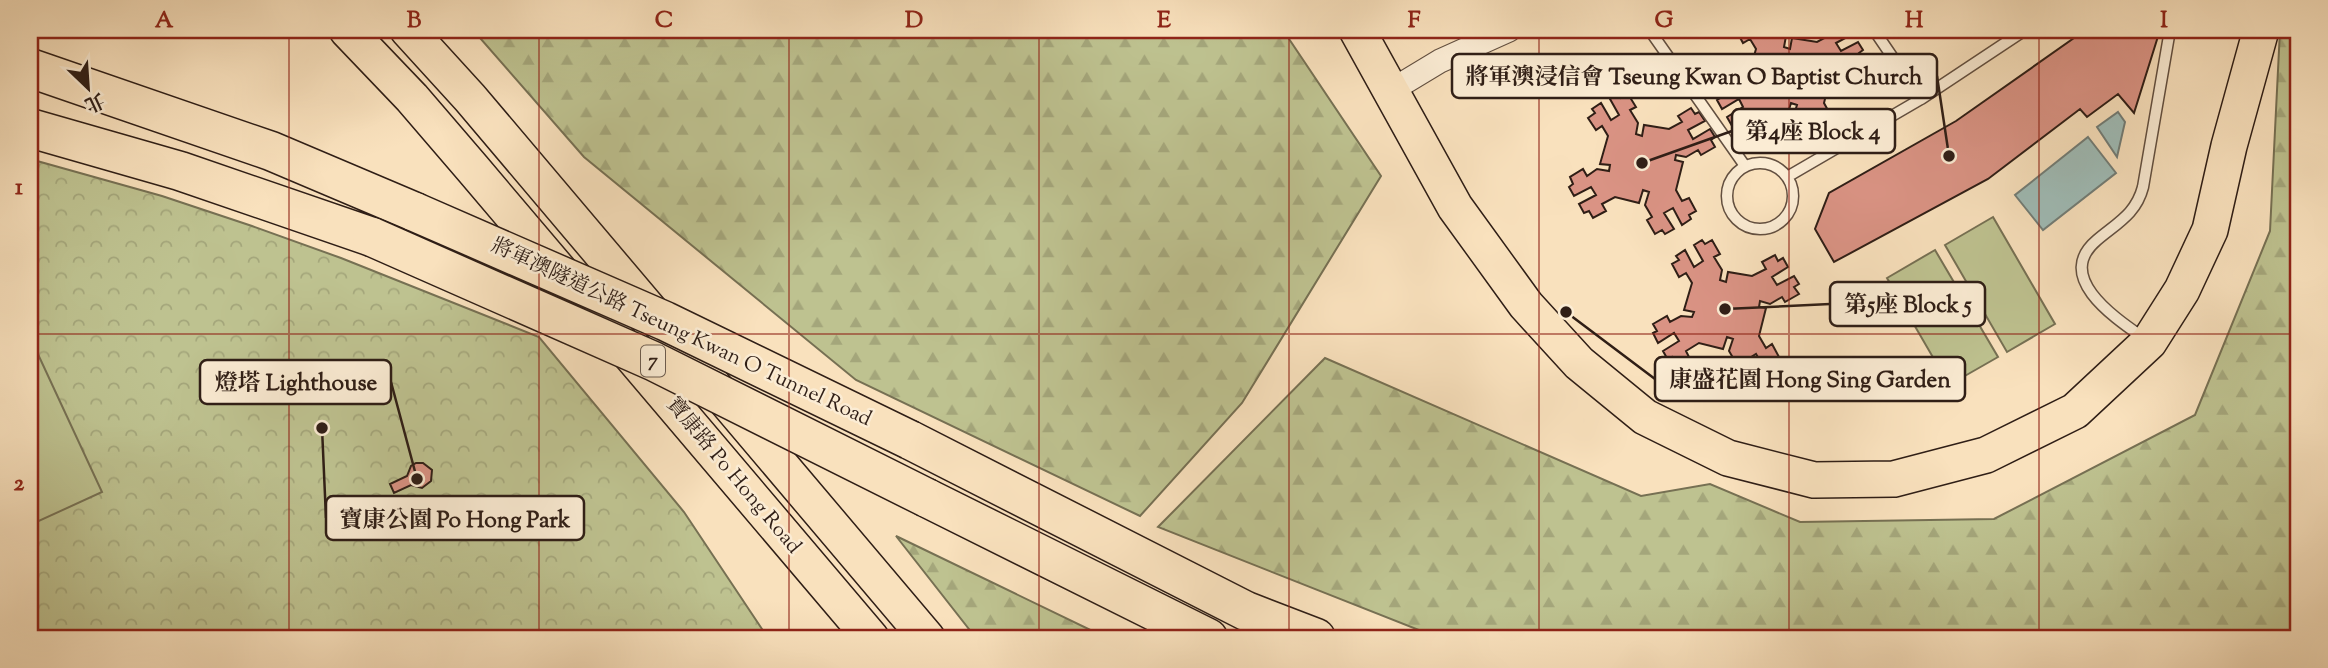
<svg xmlns="http://www.w3.org/2000/svg" width="2328" height="668" viewBox="0 0 2328 668" font-family="'Sorts Mill Goudy','Noto Serif TC',serif">
  <style>
    .forest { fill: url(#forest-firs); stroke: #767053; stroke-width: 2 }
    .park { fill: url(#park-crowns); stroke: #767053; stroke-width: 2 }
    .pitch { fill: #bec290; stroke: #767053; stroke-width: 2 }
    .water { fill: #9fbcb7; stroke: #727d77; stroke-width: 2 }
    .building { fill: #da9384; stroke: #2f1e16; stroke-width: 2 }
    .lines { fill: none; stroke-linecap: round; stroke-linejoin: round }
    .lane-casing { stroke: #624f40; stroke-width: 13 }
    .street-casing { stroke: #624f40; stroke-width: 25 }
    .primary-casing { stroke: #2f1e16; stroke-width: 38 }
    .highway-casing { stroke: #2f1e16; stroke-width: 41 }
    .lane { stroke: #fbecd4; stroke-width: 10 }
    .street { stroke: #fbecd4; stroke-width: 23 }
    .primary { stroke: #f9e1bd; stroke-width: 35 }
    .highway { stroke: #f9e1bd; stroke-width: 38 }
    .highway-bridge-casing { stroke: #2f1e16; stroke-width: 41; stroke-linecap: butt }
    .highway-bridge { stroke: #f9e1bd; stroke-width: 38 }
    .grid { fill: none; stroke: #8f2418; stroke-width: 2; stroke-opacity: 0.55 }
    .labels { text-anchor: middle; dominant-baseline: central; stroke-width: 5; stroke-linejoin: round; paint-order: stroke }
    .shield { fill: #fbecd4; stroke: #6c5c4f; stroke-width: 2 }
    .shield-label { font-size: 19px; font-weight: bold; fill: #2f1e16 }
    .street-label { font-size: 21px; fill: #2f1e16; stroke: #fbecd4 }
    .leader { fill: none; stroke: #2f1e16; stroke-width: 2.5 }
    .callout-dot { fill: #2f1e16; stroke: #fbecd4; stroke-width: 2.5 }
    .callout { fill: #fbecd4; stroke: #2f1e16; stroke-width: 2.5 }
    .callout-label { font-size: 23px; text-anchor: middle; font-weight: bold; fill: #2f1e16 }
    .neatline { fill: none; stroke: #8f2418; stroke-width: 2.5 }
    .grid-label { font-size: 23px; text-anchor: middle; font-weight: bold; fill: #8f2418 }
  </style>
  <defs>
    <pattern id="forest-firs" width="22" height="20" patternUnits="userSpaceOnUse" patternTransform="scale(1.75)"><rect width="22" height="20" fill="#bec290"/><path d="M5 1l3.5 6h-7zM16 11l3.5 6h-7z" fill="#a4a67b"/></pattern>
    <pattern id="park-crowns" width="20" height="18" patternUnits="userSpaceOnUse" patternTransform="scale(1.75)"><rect width="20" height="18" fill="#bec290"/><path d="M2 6a3 3 0 1 1 6 0M12 15a3 3 0 1 1 6 0" fill="none" stroke="#a4a67b"/></pattern>
  </defs>
  <rect width="100%" height="100%" fill="#f9e1bd"/>
  <filter id="stains"><feTurbulence type="fractalNoise" baseFrequency=".00286" numOctaves="4"/><feColorMatrix values="0 0 0 0 .2 0 0 0 0 .09 0 0 0 0 .02 0 0 0 .5 -.17"/></filter>
  <radialGradient id="worn" r=".72"><stop offset=".6" stop-color="#630" stop-opacity="0"/><stop offset="1" stop-color="#630" stop-opacity=".3"/></radialGradient>
  <path class="forest" d="M473,30H1283L1381,176L1242,403L1140,516L856,380L584,157Z
    M2280,30H2298V632L2284,638H1439L1158,527L1325,358L1641,496L1710,484L1800,522L1994,519L2195,415L2270,231Z
    M896,536L1107,638H976Z"/>
  <path class="park" d="M30,159L162,196L252,226L341,258L539,337L684,512L768,638H30Z"/>
  <path class="pitch" d="M1993,217L2055,324L2007,352L1945,245Z
    M1935,250L1998,357L1949,385L1887,278Z
    M30,337L102,492L30,525Z"/>
  <path class="water" d="M2118,112L2125,122L2117,157L2097,127Z
    M2088,137L2116,173L2043,230L2015,195Z"/>
  <path class="building" d="M1736,30H1757L1759,33L1764,30H1782L1786,36L1784,47L1790,49L1792,38L1817,42L1830,35L1827,30H1850L1853,34L1836,43L1841,51L1858,42L1863,50L1859,53L1863,60L1849,68L1846,63L1834,70L1824,67L1823,73L1831,74L1824,103L1830,114L1836,111L1844,124L1836,128L1839,132L1830,137L1820,121L1812,125L1821,142L1813,147L1810,142L1803,147L1795,133L1800,130L1793,118L1797,105L1791,103L1787,116L1763,110L1750,117L1754,123L1740,131L1736,124L1732,126L1727,117L1743,107L1739,99L1722,109L1717,100L1722,97L1717,90L1731,82L1735,88L1746,82L1757,84L1758,78L1748,77L1756,49L1750,39L1743,43Z
    M2160,30L2134,113L2118,94L2087,117L2080,109L1988,179L1834,262L1815,229L1829,193L1956,121L2084,31Z
    M1618,93L1621,98L1628,94L1636,107L1630,110L1638,123L1636,134L1642,136L1644,125L1669,129L1682,122L1678,116L1691,108L1695,114L1699,112L1705,121L1688,130L1693,139L1710,129L1715,137L1711,140L1715,147L1701,155L1698,150L1686,157L1676,155L1675,160L1683,162L1676,190L1682,201L1689,198L1696,211L1689,215L1691,219L1682,225L1673,208L1664,213L1674,229L1665,234L1662,230L1655,234L1647,220L1652,217L1645,205L1649,192L1643,190L1639,203L1615,197L1602,204L1606,211L1593,218L1589,211L1584,213L1579,204L1596,195L1591,187L1574,196L1569,187L1573,184L1570,177L1583,169L1587,176L1597,169L1609,171L1610,165L1600,164L1608,136L1602,126L1596,130L1588,118L1595,113L1592,109L1601,103L1611,120L1619,115L1610,99Z
    M1702,240L1705,244L1712,240L1720,254L1714,257L1722,270L1720,280L1726,282L1728,272L1752,276L1766,269L1762,262L1775,255L1778,261L1783,258L1788,267L1772,277L1777,285L1794,276L1799,284L1794,287L1799,294L1785,302L1782,297L1770,304L1760,301L1759,307L1766,308L1759,336L1766,348L1772,344L1779,357L1772,361L1775,366L1766,371L1756,354L1748,359L1757,375L1748,381L1746,376L1738,380L1731,366L1736,363L1729,351L1733,339L1727,337L1723,349L1699,343L1686,351L1689,357L1676,364L1672,357L1668,360L1663,351L1679,341L1674,333L1658,343L1653,333L1657,331L1653,324L1667,316L1670,322L1681,316L1692,317L1694,312L1684,310L1692,283L1686,273L1679,277L1672,264L1679,260L1676,256L1685,250L1694,267L1703,261L1694,245Z
    M416,463H423L432,470L431,481L422,488L411,485L394,493L390,484L407,476L411,466Z"/>
  <g class="lines">
    <defs>
      <path id="lane" d="M1874,30L1921,99
        M1653,35L1745,166
        M1727 196a33 33 0 1 1 66 0a33 33 0 1 1-66 0Z
        M1787,177L1921,99L2025,30
        M2145,339C2115,318 2053,277 2097,240C2117,223 2136,214 2143,187L2170,30"/>
      <path id="street" d="M1392,90L1440,61L1509,30"/>
      <path id="primary" d="M347,30L412,98L473,169L871,638
        M408,30L470,98L927,638
        M1357,30L1455,207L1526,305L1579,363L1645,417L1728,458L1814,480L1894,479L1986,455L2075,411L2149,342L2182,290L2210,230L2229,146L2261,30"/>
      <path id="highway" d="M30,68L271,151L415,212
        M30,128L180,171L372,237
        M910,440L1246,611L1316,638
        M927,498L1208,638"/>
    </defs>
    <use href="#lane" class="lane-casing"/>
    <use href="#street" class="street-casing"/>
    <use href="#primary" class="primary-casing"/>
    <use href="#highway" class="highway-casing"/>
    <use href="#lane" class="lane"/>
    <use href="#street" class="street"/>
    <use href="#primary" class="primary"/>
    <use href="#highway" class="highway"/>
    <defs>
      <path id="highway-bridge" d="M415,212L665,321L910,440
        M372,237L653,361L927,498"/>
    </defs>
    <use href="#highway-bridge" class="highway-bridge-casing"/>
    <use href="#highway-bridge" class="highway-bridge"/>
  </g>
  <path class="grid" d="M289,30V638M539,30V638M789,30V638M1039,30V638M1289,30V638M1539,30V638M1789,30V638M2039,30V638M30,334H2298"/>
  <g class="labels">
    <rect class="shield" x="641" y="345.5" width="24" height="31" rx="5"/>
    <g class="shield-label">
      <text x="653" y="361">7</text>
    </g>
    <g class="street-label">
      <text transform="translate(681 333) rotate(25)">將軍澳隧道公路 Tseung Kwan O Tunnel Road</text>
      <text transform="translate(733 476) rotate(50)">寶康路 Po Hong Road</text>
    </g>
  </g>
  <path class="leader" d="M1949 156L1937 76M1642 163L1732 131M1725 309L1830 304M1566 312L1655 379M417 479L391 382M322 428L326 518"/>
  <g class="callout-dot">
    <circle cx="1949" cy="156" r="7"/>
    <circle cx="1642" cy="163" r="7"/>
    <circle cx="1725" cy="309" r="7"/>
    <circle cx="1566" cy="312" r="7"/>
    <circle cx="417" cy="479" r="7"/>
    <circle cx="322" cy="428" r="7"/>
  </g>
  <g class="callout">
    <rect x="1452" y="54" width="485" height="44" rx="7"/>
    <rect x="1732" y="109" width="163" height="44" rx="7"/>
    <rect x="1830" y="282" width="155" height="44" rx="7"/>
    <rect x="1655" y="357" width="310" height="44" rx="7"/>
    <rect x="200" y="360" width="191" height="44" rx="7"/>
    <rect x="326" y="496" width="258" height="44" rx="7"/>
  </g>
  <g class="callout-label">
    <text x="1694" y="84">將軍澳浸信會 Tseung Kwan O Baptist Church</text>
    <text x="1813" y="139">第4座 Block 4</text>
    <text x="1908" y="312">第5座 Block 5</text>
    <text x="1810" y="387">康盛花園 Hong Sing Garden</text>
    <text x="296" y="390">燈塔 Lighthouse</text>
    <text x="455" y="527">寶康公園 Po Hong Park</text>
  </g>
  <rect width="2328" height="668" fill="none" stroke="#f9e1bd" stroke-width="77"/>
  <g transform="translate(88 88) rotate(155)" stroke="#fbecd4" stroke-width="5" paint-order="stroke">
  <path d="M0-5L12 26L0 18L-12 26Z" fill="#2f1e16"/>
  <text y="-10" font-size="19" font-weight="bold" text-anchor="middle" fill="#2f1e16">北</text>
  </g>
  <rect x="38" y="38" width="2252" height="592" class="neatline"/>
  <g class="grid-label">
    <text x="164" y="27">A</text>
    <text x="414" y="27">B</text>
    <text x="664" y="27">C</text>
    <text x="914" y="27">D</text>
    <text x="1164" y="27">E</text>
    <text x="1414" y="27">F</text>
    <text x="1664" y="27">G</text>
    <text x="1914" y="27">H</text>
    <text x="2164" y="27">I</text>
    <text x="19" y="194">1</text>
    <text x="19" y="490">2</text>
  </g>
  <rect width="100%" height="100%" filter="url(#stains)"/>
  <rect width="100%" height="100%" fill="url(#worn)"/>
</svg>
